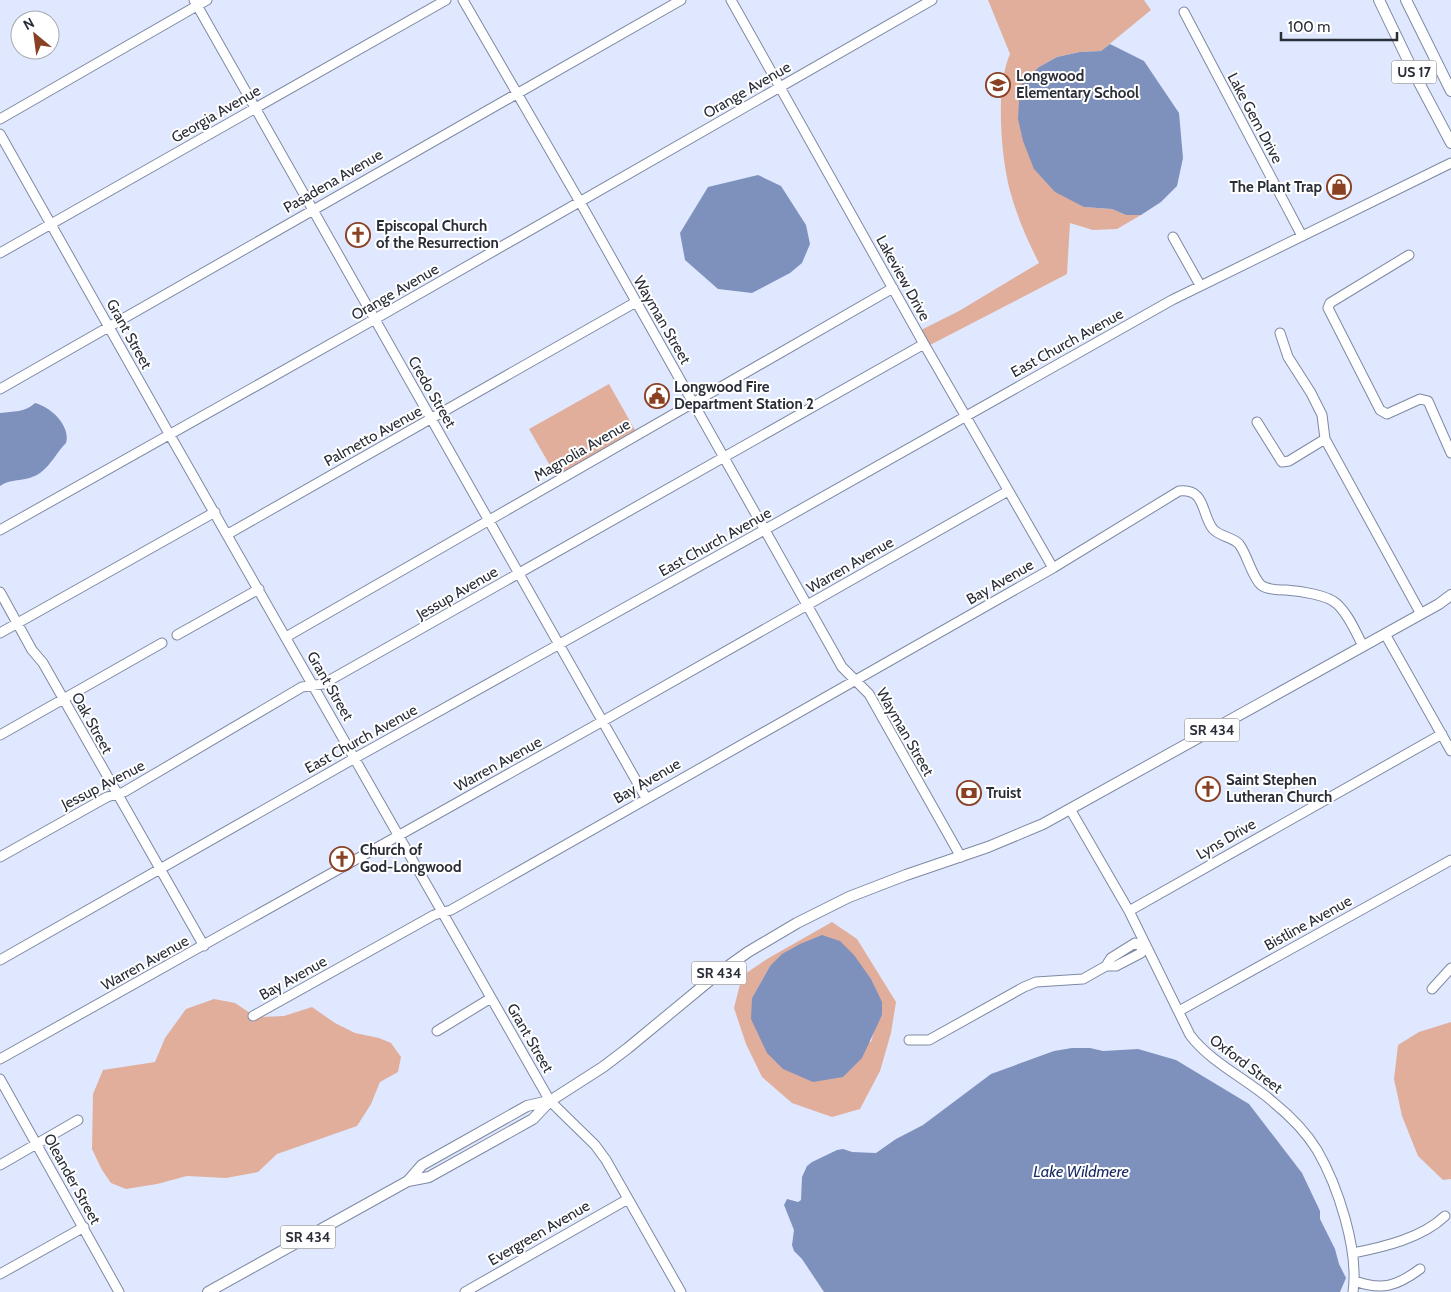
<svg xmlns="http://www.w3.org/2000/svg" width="1451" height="1292" viewBox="0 0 1451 1292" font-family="Cabin,sans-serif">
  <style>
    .green { fill: #e1ae9b; fill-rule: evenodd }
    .water { fill: #7e91bd }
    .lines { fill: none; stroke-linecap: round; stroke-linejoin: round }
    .minor-casing { stroke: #7e89a2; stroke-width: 11 }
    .major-casing { stroke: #7e89a2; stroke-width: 12 }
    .minor { stroke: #fff; stroke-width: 9 }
    .major { stroke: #fff; stroke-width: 10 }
    .labels { text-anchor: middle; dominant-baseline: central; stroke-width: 4; stroke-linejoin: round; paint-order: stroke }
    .shield { fill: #fff; stroke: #6a6d74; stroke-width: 1 }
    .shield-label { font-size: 14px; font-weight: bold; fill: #2a2e39 }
    .poi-label { font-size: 15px; font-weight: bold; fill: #2a2e39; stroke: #fff; text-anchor: start }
    .street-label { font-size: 15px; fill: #2a2e39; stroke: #fff }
    .water-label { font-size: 16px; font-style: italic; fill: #1a2c63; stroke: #fff }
  </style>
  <rect width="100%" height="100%" fill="#dfe8ff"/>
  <path class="green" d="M988,0H1144L1151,10L1101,51L1080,52L1057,57L1039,67L1084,207L1112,209L1126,215H1141L1117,229L1093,230L1070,223L1067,274L930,345L921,330L959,311L1039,263C1027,240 1017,216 1010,191C1001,157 995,87 1010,54Z
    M609,384L635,430L556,476L529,429Z
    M832,922L857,939L896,1002L891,1033L880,1071L860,1109L832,1117L792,1103L762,1077L746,1044L734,1008L742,976L767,959ZM770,966L882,1015L875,1028L871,1042L752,998Z
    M214,999L235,1003L250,1013L248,1014L252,1022L261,1017L284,1016L312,1007L335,1023L355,1033L379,1038L391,1043L401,1057L398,1072L380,1082L371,1104L357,1126L277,1154L258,1172L226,1178L187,1176L157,1184L126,1189L111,1183L102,1170L92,1149L93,1094L103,1070L155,1062L165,1038L186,1009Z
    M1451,1022V1179L1443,1180L1418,1156L1402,1116L1394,1079L1398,1045L1419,1032Z"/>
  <path class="water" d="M1110,44L1144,61L1179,113L1183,158L1177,186L1161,202L1141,215H1126L1112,209L1084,207L1055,192L1034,169L1023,141L1018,119L1020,86L1039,67L1057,57L1080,52L1101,51Z
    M758,175L781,186L806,225L810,244L802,263L790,273L752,293L718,289L685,260L680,233L708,187Z
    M35,403C51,407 71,426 66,443C57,452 51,465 40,473C28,482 11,478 0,486V413C14,411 24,413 35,403Z
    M822,935L840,941L854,955L871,979L882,1002V1015L862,1058L843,1077L813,1082L783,1069L767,1053L751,1019L752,998L770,966L782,954L800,944Z
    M1072,1048H1090L1103,1051L1138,1049L1176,1060L1249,1104L1302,1173L1320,1211V1219L1335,1249L1339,1264L1346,1278L1340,1292H824L802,1259L794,1251L792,1245L794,1230L784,1205L787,1199L798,1202L801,1200L802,1177L807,1166L812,1162L837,1150L843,1149L852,1152L876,1153L896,1139L923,1125L991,1074L1054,1051Z"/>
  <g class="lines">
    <defs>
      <path id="minor" d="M194,0L646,798
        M463,0L580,202L842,667L869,694L961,857
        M731,0L924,344L1053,568
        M1184,12L1302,236
        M0,119L207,0
        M0,134L167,430L550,1101L595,1145L606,1160L681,1292
        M1173,237L1200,285
        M0,253L446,0
        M1409,255L1330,303L1328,308L1380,410L1387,414L1420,399L1428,401L1451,453
        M1280,333L1288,357L1311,393L1322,415L1325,439L1421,614
        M0,389L681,0
        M1257,422L1282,462L1289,461L1325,439
        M0,530L375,319L932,0
        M228,534L636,302
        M0,592L32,650L43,663L204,946
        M0,633L215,512
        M1385,634L1451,751
        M177,635L259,589
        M286,637L893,288
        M0,735L162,643
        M1070,809L1129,911L1190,1035C1211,1063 1247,1079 1273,1102C1289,1115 1306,1132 1317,1150C1338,1186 1359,1250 1353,1292
        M0,857L107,797L124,792L302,687L323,684L924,344
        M1129,911L1442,734
        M1135,943L1142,946L1141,953L1116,966H1106L1111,958Z
        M0,960L355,758L766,529L1172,300L1451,163
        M1432,989L1451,968
        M1179,1011L1451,860
        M253,1016L434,915L451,910L1053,568L1179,491C1206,488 1201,514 1213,529C1220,537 1233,537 1239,544C1247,554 1252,577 1261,585C1267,590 1279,590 1286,590C1300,591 1328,595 1337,604C1349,615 1356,633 1363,646
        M437,1031L491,998
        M909,1040H929L1024,987L1036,982L1083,979L1106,966
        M0,1059L603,721L1008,491
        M0,1079L119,1292
        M0,1165L78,1120
        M1353,1253C1384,1247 1422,1238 1445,1216
        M0,1274L84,1227
        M1355,1281C1382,1291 1397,1286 1420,1269
        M465,1292L628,1199"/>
      <path id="major" d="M1379,0L1415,75L1451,143
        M1406,0L1451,91
        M408,1181L422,1165L463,1142L527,1106L549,1101
        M208,1292L408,1181L429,1177L533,1119L550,1101L603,1067L628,1048L720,972L748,952L797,923L849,897L906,875L988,847L1043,824L1439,604L1451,595"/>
    </defs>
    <use href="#minor" class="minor-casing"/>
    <use href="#major" class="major-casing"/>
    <use href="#minor" class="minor"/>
    <use href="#major" class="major"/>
  </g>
  <defs>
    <symbol id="school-ring" viewBox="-11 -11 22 22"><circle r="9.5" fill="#fff" stroke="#894023" stroke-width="1.5"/><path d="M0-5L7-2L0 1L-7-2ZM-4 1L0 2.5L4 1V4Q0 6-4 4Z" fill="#894023"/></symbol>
    <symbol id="shop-ring" viewBox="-11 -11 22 22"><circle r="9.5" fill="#fff" stroke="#894023" stroke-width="1.5"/><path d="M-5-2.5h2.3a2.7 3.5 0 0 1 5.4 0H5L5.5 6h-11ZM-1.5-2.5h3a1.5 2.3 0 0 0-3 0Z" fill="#894023"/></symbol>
    <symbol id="church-ring" viewBox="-11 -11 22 22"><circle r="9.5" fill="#fff" stroke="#894023" stroke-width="1.5"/><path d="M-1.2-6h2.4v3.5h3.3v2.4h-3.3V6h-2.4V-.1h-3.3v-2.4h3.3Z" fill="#894023"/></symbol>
    <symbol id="civic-ring" viewBox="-11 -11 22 22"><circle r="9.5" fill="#fff" stroke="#894023" stroke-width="1.5"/><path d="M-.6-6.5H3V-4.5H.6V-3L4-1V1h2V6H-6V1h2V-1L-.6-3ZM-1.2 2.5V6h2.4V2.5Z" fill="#894023"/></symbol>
    <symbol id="bank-ring" viewBox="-11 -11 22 22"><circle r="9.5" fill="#fff" stroke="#894023" stroke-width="1.5"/><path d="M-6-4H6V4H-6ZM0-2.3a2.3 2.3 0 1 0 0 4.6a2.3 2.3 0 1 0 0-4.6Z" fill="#894023"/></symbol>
  </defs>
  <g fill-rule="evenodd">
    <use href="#school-ring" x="984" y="71" width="28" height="28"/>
    <use href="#shop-ring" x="1325" y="173" width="28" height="28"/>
    <use href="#church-ring" x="344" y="221" width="28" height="28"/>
    <use href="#civic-ring" x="643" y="382" width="28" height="28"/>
    <use href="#church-ring" x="1194" y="775" width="28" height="28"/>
    <use href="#bank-ring" x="955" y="779" width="28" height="28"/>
    <use href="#church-ring" x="328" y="845" width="28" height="28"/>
  </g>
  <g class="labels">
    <g class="shield">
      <rect x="1391.5" y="60.5" width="45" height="23" rx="4"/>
      <rect x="1184.5" y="718.5" width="55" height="23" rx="4"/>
      <rect x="691.5" y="961.5" width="55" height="23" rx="4"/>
      <rect x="280.5" y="1225.5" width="55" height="23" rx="4"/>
    </g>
    <g class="shield-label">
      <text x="1414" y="72">US 17</text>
      <text x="1212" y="730">SR 434</text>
      <text x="719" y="973">SR 434</text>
      <text x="308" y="1237">SR 434</text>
    </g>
    <g class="poi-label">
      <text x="1016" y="76">Longwood<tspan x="1016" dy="17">Elementary School</tspan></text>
      <text x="1322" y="187" text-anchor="end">The Plant Trap</text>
      <text x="376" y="226">Episcopal Church<tspan x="376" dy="17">of the Resurrection</tspan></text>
      <text x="674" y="387">Longwood Fire<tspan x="674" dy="17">Department Station 2</tspan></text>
      <text x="1226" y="780">Saint Stephen<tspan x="1226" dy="17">Lutheran Church</tspan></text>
      <text x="986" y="793">Truist</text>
      <text x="360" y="850">Church of<tspan x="360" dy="17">God-Longwood</tspan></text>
    </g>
    <g class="street-label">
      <text transform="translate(747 90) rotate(-30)">Orange Avenue</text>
      <text transform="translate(216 114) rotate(-30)">Georgia Avenue</text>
      <text transform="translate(1255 118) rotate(62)">Lake Gem Drive</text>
      <text transform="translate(333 181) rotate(-30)">Pasadena Avenue</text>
      <text transform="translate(903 278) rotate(61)">Lakeview Drive</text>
      <text transform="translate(395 292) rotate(-30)">Orange Avenue</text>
      <text transform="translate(662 320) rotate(60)">Wayman Street</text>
      <text transform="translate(129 334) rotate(61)">Grant Street</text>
      <text transform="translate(1067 343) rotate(-29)">East Church Avenue</text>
      <text transform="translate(432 392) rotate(60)">Credo Street</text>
      <text transform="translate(373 436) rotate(-29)">Palmetto Avenue</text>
      <text transform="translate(582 450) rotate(-30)">Magnolia Avenue</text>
      <text transform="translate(715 542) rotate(-29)">East Church Avenue</text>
      <text transform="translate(850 565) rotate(-30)">Warren Avenue</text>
      <text transform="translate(1000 582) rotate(-30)">Bay Avenue</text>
      <text transform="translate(457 593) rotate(-30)">Jessup Avenue</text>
      <text transform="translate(330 686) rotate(60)">Grant Street</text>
      <text transform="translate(92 723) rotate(61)">Oak Street</text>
      <text transform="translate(905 732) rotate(60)">Wayman Street</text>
      <text transform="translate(361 739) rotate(-29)">East Church Avenue</text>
      <text transform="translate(498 764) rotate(-29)">Warren Avenue</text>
      <text transform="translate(647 781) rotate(-30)">Bay Avenue</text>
      <text transform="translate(103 785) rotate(-27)">Jessup Avenue</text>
      <text transform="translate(1226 839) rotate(-30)">Lyns Drive</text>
      <text transform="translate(1308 923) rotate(-29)">Bistline Avenue</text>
      <text transform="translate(145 963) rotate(-29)">Warren Avenue</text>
      <text transform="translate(293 978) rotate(-29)">Bay Avenue</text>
      <text transform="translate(530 1038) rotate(60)">Grant Street</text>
      <text transform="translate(1246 1064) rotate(37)">Oxford Street</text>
      <text transform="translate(72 1179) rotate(61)">Oleander Street</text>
      <text transform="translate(539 1233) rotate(-30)">Evergreen Avenue</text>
    </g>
    <g class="water-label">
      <text x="1081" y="1171">Lake Wildmere</text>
    </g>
  </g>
  <g transform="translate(35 35) rotate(331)"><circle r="24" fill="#ffffff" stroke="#aaabb0"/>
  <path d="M0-4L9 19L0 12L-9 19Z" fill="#894023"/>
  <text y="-8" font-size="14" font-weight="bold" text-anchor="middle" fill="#2a2e39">N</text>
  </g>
  <path d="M1281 32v8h116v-8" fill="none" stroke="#2a2e39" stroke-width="2.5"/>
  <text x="1288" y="32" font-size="15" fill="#2a2e39" stroke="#ffffff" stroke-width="4" paint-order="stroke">100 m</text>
</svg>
